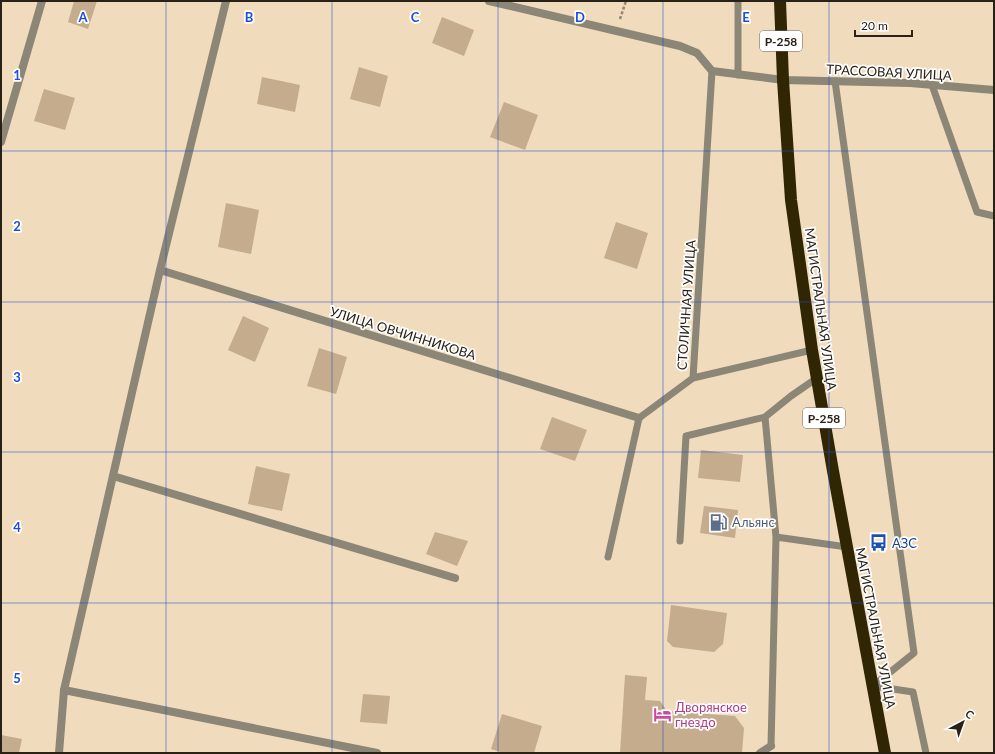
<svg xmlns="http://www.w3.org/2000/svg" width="995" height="754" viewBox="0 0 995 754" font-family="Lato,sans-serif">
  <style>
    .building { fill: #c4ac8d }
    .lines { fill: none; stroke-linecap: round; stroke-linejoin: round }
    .path { stroke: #958671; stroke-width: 2.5; stroke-dasharray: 3 2; stroke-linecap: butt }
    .lane { stroke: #8b8676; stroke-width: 7 }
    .street { stroke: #8b8676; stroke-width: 8 }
    .highway { stroke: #302604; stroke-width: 12 }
    .grid { fill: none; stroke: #1d4ed8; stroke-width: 1; stroke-opacity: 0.55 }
    .labels { text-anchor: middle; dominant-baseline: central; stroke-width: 3.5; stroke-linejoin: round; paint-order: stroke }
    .shield { fill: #fff; stroke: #69645c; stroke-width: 1 }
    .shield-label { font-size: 12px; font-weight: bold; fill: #292116 }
    .street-label { font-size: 13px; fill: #292116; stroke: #fff }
    .service-label { font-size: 13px; fill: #4e5e75; stroke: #fff; text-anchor: start }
    .transit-label { font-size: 13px; fill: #164399; stroke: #fff; text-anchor: start }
    .hotel-label { font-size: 13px; fill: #b23c85; stroke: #fff; text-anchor: start }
    .grid-label { font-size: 13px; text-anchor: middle; font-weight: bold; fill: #1d4ed8; stroke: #fff; stroke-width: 3.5; stroke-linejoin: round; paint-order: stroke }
  </style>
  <rect width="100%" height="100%" fill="#f1dbbd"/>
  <path class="building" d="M74,1H97L88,29L68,22Z
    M442,17L474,30L464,56L432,43Z
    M359,67L388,76L380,107L350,99Z
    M262,77L300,85L295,112L257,104Z
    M44,89L75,98L65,130L34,121Z
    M504,102L538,115L525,150L490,137Z
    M226,203L259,210L251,254L218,247Z
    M616,222L648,233L637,269L604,258Z
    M243,316L269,328L255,362L228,350Z
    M319,348L347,357L336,394L307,386Z
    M552,417L587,430L575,461L540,449Z
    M701,450L743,455L740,482L698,478Z
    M256,466L290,474L282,511L248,504Z
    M704,506L738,510L735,538L700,533Z
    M435,532L468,541L457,566L426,554Z
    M671,605L727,613L723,644L714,652L673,647L667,641Z
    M625,675L647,677L645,700L660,701L667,711L735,716L744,728L742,753H620Z
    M363,694L390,696L387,724L360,722Z
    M502,714L542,726L534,753H504L491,749Z
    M1,735L22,739L19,753H1Z"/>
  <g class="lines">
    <path class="path" d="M620,19L626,1"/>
    <path class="lane" d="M738,1V75
      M835,81L914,653L873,686
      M932,85L977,212L994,216
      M693,378L812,350
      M765,417L791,396L817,378
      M776,537L847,547
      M680,541L686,436L765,417L776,537L771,746
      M608,557L639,418L693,378L712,71
      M873,686L913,692L926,753"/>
    <path class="street" d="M489,1L680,46L697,53L712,71L783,80L910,83L994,90
      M1,142L42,1
      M160,270L639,418
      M113,476L455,578
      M64,690L377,753
      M59,753L64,690L160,270L226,1
      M760,753L771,746"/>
    <path class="highway" d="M780,1L783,80L791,200L812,350L833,471L885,753"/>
  </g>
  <path class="grid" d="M166,1V753M332,1V753M498,1V753M663,1V753M829,1V753M1,151H994M1,302H994M1,452H994M1,603H994"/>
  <defs>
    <symbol id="fuel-bare" viewBox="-9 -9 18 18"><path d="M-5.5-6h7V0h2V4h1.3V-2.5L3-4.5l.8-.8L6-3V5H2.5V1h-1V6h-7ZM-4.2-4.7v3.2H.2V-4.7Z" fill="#5c6f8a" stroke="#fff" stroke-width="2.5" paint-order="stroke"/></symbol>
    <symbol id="bus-bare" viewBox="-9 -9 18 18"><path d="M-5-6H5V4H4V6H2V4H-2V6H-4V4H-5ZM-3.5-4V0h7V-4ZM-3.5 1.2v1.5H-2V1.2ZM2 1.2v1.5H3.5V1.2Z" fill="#1a4fb4" stroke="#fff" stroke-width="2.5" paint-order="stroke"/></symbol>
    <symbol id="hotel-bare" viewBox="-9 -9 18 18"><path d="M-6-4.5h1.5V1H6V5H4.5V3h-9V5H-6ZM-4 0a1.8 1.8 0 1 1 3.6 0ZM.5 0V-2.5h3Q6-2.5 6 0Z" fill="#d1479c" stroke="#fff" stroke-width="2.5" paint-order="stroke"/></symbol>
  </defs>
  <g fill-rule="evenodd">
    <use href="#fuel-bare" x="706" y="510" width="25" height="25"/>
    <use href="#bus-bare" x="866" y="530" width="25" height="25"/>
    <use href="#hotel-bare" x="650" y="702" width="25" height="25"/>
  </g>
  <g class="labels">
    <g class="shield">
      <rect x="760" y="31" width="42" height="20" rx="3"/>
      <rect x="803" y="408" width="42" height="20" rx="3"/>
    </g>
    <g class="shield-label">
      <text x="781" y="41">Р-258</text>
      <text x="824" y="418">Р-258</text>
    </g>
    <g class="street-label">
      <text transform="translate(889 72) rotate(3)">ТРАССОВАЯ УЛИЦА</text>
      <text transform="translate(686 305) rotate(-86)">СТОЛИЧНАЯ УЛИЦА</text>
      <text transform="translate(821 309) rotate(82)">МАГИСТРАЛЬНАЯ УЛИЦА</text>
      <text transform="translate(403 333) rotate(17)">УЛИЦА ОВЧИННИКОВА</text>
      <text transform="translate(876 628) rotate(79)">МАГИСТРАЛЬНАЯ УЛИЦА</text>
    </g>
    <g class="service-label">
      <text x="732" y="522">Альянс</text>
    </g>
    <g class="transit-label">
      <text x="892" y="543">АЗС</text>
    </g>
    <g class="hotel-label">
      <text x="675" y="707">Дворянское<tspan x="675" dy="15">гнездо</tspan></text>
    </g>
  </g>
  <g class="grid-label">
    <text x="83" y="22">A</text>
    <text x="249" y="22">B</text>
    <text x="415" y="22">C</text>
    <text x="580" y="22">D</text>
    <text x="746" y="22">E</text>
    <text x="17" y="80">1</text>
    <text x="17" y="231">2</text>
    <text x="17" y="382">3</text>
    <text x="17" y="532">4</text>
    <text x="17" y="683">5</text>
  </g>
  <rect width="995" height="754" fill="none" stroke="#292116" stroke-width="4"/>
  <g transform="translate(963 722) rotate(41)" stroke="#ffffff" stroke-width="3" paint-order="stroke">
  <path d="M0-3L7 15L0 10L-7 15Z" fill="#292116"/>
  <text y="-6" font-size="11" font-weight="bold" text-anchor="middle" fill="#292116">С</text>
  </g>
  <path d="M855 30v6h57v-6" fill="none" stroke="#292116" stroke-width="2"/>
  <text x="861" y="30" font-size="12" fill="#292116" stroke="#ffffff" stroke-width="3" paint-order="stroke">20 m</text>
</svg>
